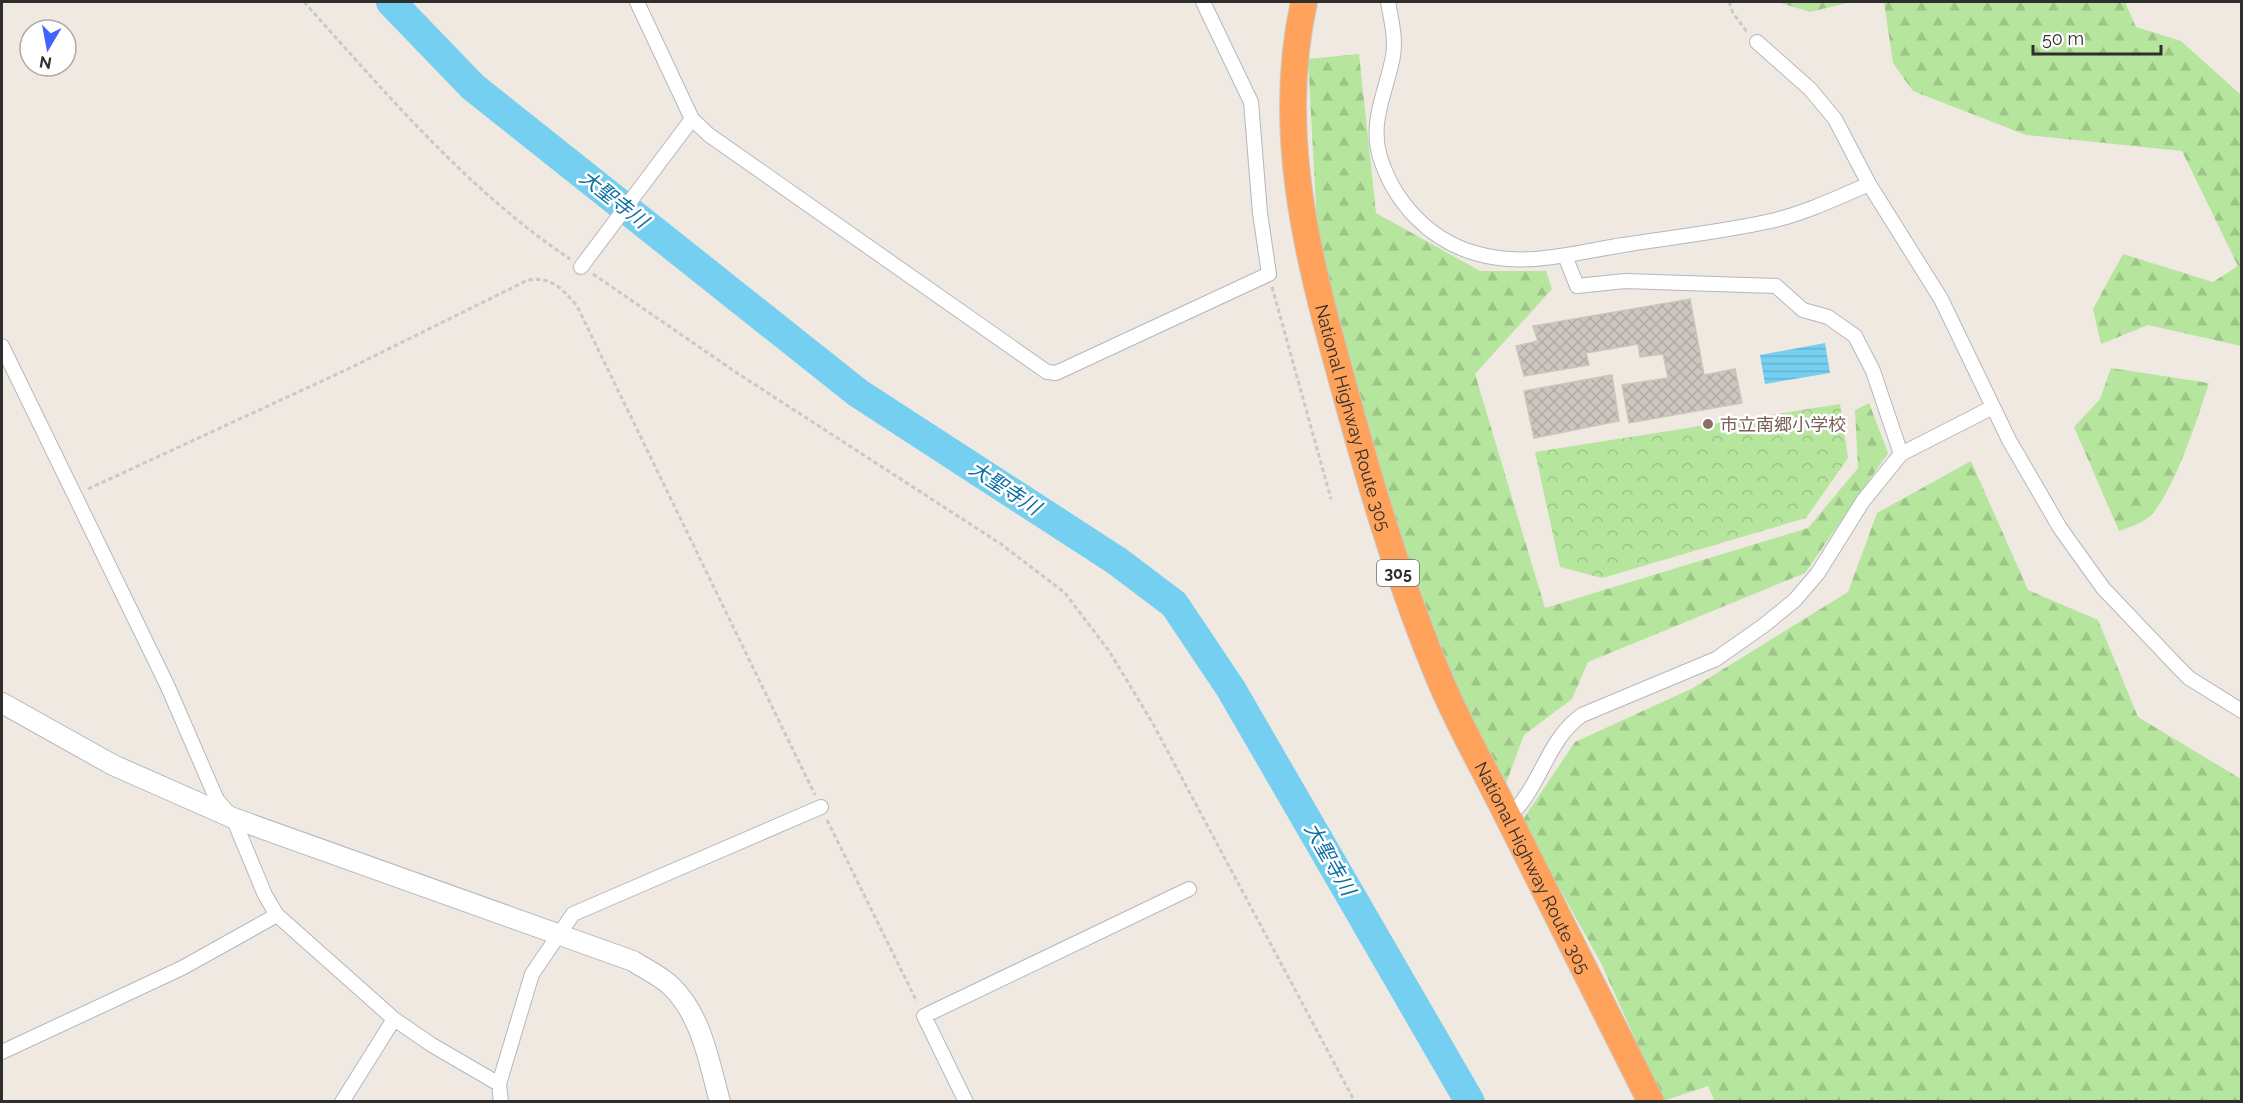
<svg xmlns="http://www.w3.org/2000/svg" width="2243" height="1103" viewBox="0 0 2243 1103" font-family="Raleway,'Noto Sans JP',sans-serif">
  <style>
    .forest { fill: url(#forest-firs) }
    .park { fill: url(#park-crowns) }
    .water { fill: url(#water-rules) }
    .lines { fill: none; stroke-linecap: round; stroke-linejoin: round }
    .river { stroke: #75cff0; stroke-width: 30 }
    .building { fill: url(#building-cross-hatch); stroke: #cbc5ba; stroke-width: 1.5 }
    .street-casing { stroke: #b4b7c1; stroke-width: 16 }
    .secondary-casing { stroke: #b4b7c1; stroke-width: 22 }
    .highway-casing { stroke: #c9c9c9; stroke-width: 28 }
    .path { stroke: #c9c9c9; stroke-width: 3; stroke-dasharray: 4.5 3; stroke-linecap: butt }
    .street { stroke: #fff; stroke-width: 14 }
    .secondary { stroke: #fff; stroke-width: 20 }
    .highway { stroke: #ffa35c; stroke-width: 26 }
    .education-dot { fill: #8d6e63; stroke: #fff; stroke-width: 2 }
    .labels { text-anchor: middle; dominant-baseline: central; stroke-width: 5; stroke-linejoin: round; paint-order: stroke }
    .shield { fill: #fff; stroke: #6d6d6d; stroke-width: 1.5 }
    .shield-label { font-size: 16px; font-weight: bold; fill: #2e2e2e }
    .street-label { font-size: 18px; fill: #2e2e2e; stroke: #fff }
    .education-label { font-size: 18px; fill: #785e54; stroke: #fff; text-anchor: start }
    .water-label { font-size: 20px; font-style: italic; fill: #0d6fa3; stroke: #fff }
  </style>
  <defs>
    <pattern id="forest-firs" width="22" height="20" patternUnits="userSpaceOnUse" patternTransform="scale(1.5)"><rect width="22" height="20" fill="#b6e59e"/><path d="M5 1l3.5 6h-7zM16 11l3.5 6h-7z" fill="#9dc588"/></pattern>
    <pattern id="park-crowns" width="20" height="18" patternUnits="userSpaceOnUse" patternTransform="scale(1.5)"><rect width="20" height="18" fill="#b6e59e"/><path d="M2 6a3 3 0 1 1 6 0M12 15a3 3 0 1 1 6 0" fill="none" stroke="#9dc588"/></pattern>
    <pattern id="water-rules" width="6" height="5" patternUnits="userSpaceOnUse" patternTransform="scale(1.5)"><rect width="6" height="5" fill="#75cff0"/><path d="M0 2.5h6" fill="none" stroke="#66b2ce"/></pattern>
    <pattern id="building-cross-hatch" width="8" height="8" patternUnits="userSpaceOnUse" patternTransform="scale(1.5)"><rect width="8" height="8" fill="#cbc7bf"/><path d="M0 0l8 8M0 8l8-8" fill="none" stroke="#afaba4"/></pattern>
  </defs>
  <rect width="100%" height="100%" fill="#efe9e1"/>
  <path class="forest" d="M1777,2H1851L1810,12Z
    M1884,2H2125L2136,27L2181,41L2240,94L2241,346L2148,325L2101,344L2093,309L2123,254L2213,282L2238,266L2182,151L2026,135L1913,91L1893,63Z
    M1359,54L1376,213L1480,271H1546L1552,289L1475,374L1545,608L1808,528L1858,468L1855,410L1869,403L1888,453L1805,573L1588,662L1572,699L1524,735L1505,786L1407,588L1320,280L1308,59Z
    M2111,368L2209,383C2199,413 2171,504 2145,520C2137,525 2127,528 2119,531L2074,427L2100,399Z
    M1971,461L2028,590L2098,620L2138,717L2241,779V1101L1715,1102L1708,1086L1663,1101L1601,963L1522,821L1575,742L1691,689L1848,592L1877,513Z"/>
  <path class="park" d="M1840,404L1848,458L1806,518L1602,578L1560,567L1535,452Z"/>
  <path class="water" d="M1825,343L1830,373L1765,384L1760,355Z"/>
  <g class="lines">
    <path class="river" d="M391,2L473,87L858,393L1117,561L1174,604L1231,689L1470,1102"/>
  </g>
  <path class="building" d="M1690,299L1704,375L1735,369L1742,403L1629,423L1622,385L1668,378L1663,354L1640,357L1638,344L1586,353L1589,365L1524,376L1516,346L1538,341L1533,326Z
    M1612,375L1619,421L1534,438L1524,391Z"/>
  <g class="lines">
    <defs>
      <path id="street" d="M637,2L692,119L709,135L1047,372L1056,373L1269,274L1260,213L1251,102L1203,2
        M1388,2C1391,19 1396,38 1393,56C1387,90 1369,121 1380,157C1394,202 1429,240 1475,253C1524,268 1574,253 1623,245C1672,237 1722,232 1771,221C1805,213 1837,198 1869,184
        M1757,42L1810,89L1835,119L1869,184L1941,299L2009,440L2060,528L2103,588L2178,667L2189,678L2242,711
        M1565,256L1577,286L1625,281L1776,286L1803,310L1828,317L1855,336L1873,371L1901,454
        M581,267L692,119
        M2,346L168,687L217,800L233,818L265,895L277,915L394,1019L432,1045L499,1084L501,1102
        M1503,808L1518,807C1542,779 1550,737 1582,715L1716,659L1763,626L1795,600L1818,573L1863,501L1901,454L1993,407
        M2,1052L182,968L277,915
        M499,1084L532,974L573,914L821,807
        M342,1102L394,1019
        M966,1102L924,1016L1189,889"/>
      <path id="secondary" d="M2,703L113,765L233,818L633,961C645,969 661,976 672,987C702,1017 709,1062 720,1102"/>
      <g id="highway">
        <path id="s1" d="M1304,2C1276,128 1306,251 1340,373C1368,477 1398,580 1440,680C1458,723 1482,765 1503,807C1552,905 1601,1003 1651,1102"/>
      </g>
    </defs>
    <use href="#street" class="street-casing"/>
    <use href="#secondary" class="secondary-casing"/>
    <use href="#highway" class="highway-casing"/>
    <path class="path" d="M304,2C386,93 467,190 570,259
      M1729,2L1733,13L1747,32
      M593,274L737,373L1001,544L1065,593L1109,651L1152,722L1355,1102
      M1272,287L1331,499
      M88,489L348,369L528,280C552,276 562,289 577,306L815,795
      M827,820L917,1002"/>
    <use href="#street" class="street"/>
    <use href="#secondary" class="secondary"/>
    <use href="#highway" class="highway"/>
  </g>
  <circle class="education-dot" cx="1708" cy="424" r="6"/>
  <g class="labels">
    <rect class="shield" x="1377" y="560" width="42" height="26" rx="4.5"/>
    <g class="shield-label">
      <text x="1398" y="573">305</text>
    </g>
    <g class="street-label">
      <text stroke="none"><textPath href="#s1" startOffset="423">National Highway Route 305</textPath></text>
      <text stroke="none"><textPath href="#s1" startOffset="909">National Highway Route 305</textPath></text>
    </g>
    <g class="education-label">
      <text x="1720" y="424">市立南郷小学校</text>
    </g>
    <g class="water-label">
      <text transform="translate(614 199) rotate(38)">大聖寺川</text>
      <text transform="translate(1005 488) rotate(33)">大聖寺川</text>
      <text transform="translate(1330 859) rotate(60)">大聖寺川</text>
    </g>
  </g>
  <rect width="2243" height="1103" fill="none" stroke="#2e2e2e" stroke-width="6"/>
  <g transform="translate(48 48) rotate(190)"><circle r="28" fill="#ffffff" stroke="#ababab" stroke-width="1.5"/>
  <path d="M0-4.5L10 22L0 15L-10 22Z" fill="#4264fb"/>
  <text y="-9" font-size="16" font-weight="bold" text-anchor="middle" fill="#2e2e2e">N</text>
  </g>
  <path d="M2033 45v9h128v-9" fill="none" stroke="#2e2e2e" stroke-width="3"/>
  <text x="2042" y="45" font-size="18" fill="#2e2e2e" stroke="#ffffff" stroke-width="4.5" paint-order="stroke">50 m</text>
</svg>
